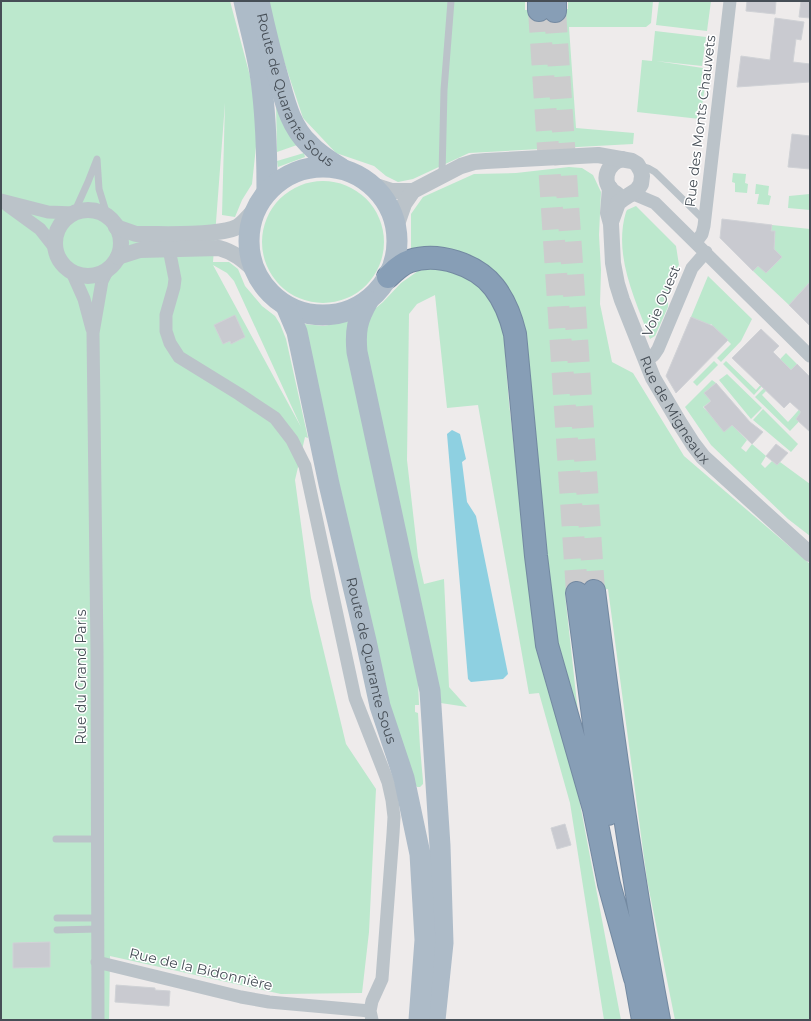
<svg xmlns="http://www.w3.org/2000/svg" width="811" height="1021" viewBox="0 0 811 1021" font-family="Montserrat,sans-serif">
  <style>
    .green { fill: #bce8cd; fill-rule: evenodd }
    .water { fill: #8ed0e1 }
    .building { fill: #c9cad0; stroke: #d0d2d6 }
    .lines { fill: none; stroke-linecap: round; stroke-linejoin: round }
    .motorway-tunnel { stroke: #cccccd; stroke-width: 22; stroke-dasharray: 22 11; stroke-linecap: butt }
    .motorway-casing { stroke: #7389a1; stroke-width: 24 }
    .service { stroke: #bbc3c9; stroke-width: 7 }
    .minor { stroke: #bbc3c9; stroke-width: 13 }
    .tertiary { stroke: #bbc3c9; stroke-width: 16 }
    .primary { stroke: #adbbc8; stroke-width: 21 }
    .motorway { stroke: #879eb6; stroke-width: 22 }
    .labels { text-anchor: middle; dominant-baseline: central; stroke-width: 3; stroke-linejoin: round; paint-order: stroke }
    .street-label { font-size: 14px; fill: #464e56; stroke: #fff }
  </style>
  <rect width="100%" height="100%" fill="#eeebeb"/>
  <path class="green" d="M1,1H230L250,76L258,128L252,184L242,200L235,217L222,215L225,103L213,262H229L238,269L245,286L251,293L262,306L275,316L280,324L286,339L308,438L305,437L295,480L311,598L346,744L376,789L369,932L362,993L281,994L110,956L109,1020H1ZM213,265L227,273L234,281L301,427Z
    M269,1H525V10L568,9V1H653L651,23L646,27H569L576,128L634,133L633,144L469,153L413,179L398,182L386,176L374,166L336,153L303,118L277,40Z
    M659,1H711L707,31L656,25Z
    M655,31L706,37L702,66L656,61L703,68L701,84L705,86L700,119L637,112L642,60L652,61Z
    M276,103L297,145L277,152Z
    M304,153L305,157L278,167L277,161Z
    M569,167L582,168L593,175L601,192L599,235L601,270L600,304L612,362L633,373L684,456L810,564V1020H675L647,880L608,589L565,594L581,740L560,671L521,330L491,271L411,250V214L423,197L474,174L516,173Z
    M733,173L746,174L745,183L748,184L747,193L735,192V183L732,182Z
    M262 242a61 61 0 1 1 122 0a61 61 0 1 1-122 0Z
    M756,184L769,186L768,195L771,196L769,205L757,204L759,194H755Z
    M810,194V210L788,208L789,196Z
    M636,206L676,246L679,265L668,280V307L655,336L650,339C635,299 613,255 626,212L627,210Z
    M772,225L810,229V282L789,305L753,271L774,249L775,232L771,231Z
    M434,267L458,273L483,288L497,305L503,327L509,403L537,649L577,788L621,1020H604L570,803L539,693L529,694L478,405L447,408L435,295L417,304L409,314L407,460L418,557L424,584L444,579L449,687L467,707L434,702L364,347L370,313L383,302L401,283L418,271Z
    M708,276L752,319L741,341L721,362L717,358L731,344L711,324L704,330L701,329L703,322L691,317Z
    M349,321L418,682L419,705H415V712L418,713L420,747L423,781V784L420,787H417L415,784L389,710L304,324L324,326Z
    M786,353L797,364L772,389L770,387L762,395L788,422L804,404L810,410L790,431L755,397L767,385L765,383L754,395L723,364L726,361L756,390L764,381L761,379Z
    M714,361L718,365L697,386L693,382Z
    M727,374L762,408L751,419L719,380Z
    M712,380L716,383L704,393L711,401L703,407L708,412L715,406L724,431L732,425L747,440L741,448L746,452L752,444L766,456L761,464L765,468L772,461L777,465L780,462L810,484V536L788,519L711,445L685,407Z
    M763,409L798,444L791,452L753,420Z"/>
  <path class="water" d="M452,430L460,434L466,459L462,462L467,502L476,516L508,674L503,679L471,682L468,679L447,434Z"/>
  <path class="building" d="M747,1H776L775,14L746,11Z
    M801,1H810V18L799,17Z
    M775,18L804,22L801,40L796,39L793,62L810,64V82L737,87L741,56L770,60Z
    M792,134L810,136V169L788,167Z
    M722,219L772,225L771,231H775L774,249L782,257L766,273L758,266L753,271L720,238Z
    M810,282V326L789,305Z
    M235,315L245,337L231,344L230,341L223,344L214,325Z
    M691,317L713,326L728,340L676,393L666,376Z
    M761,329L779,346L773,352L791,370L797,364L810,377V432L796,419L801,412L790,402L784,408L732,358Z
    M716,383L750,422L763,432L752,444L732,425L724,432L704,407L711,401L704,393Z
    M776,444L788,453L777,465L766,456Z
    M565,824L571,845L557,849L551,828Z
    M50,942V967L13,968V943Z
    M116,985L155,988V990L170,991L169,1006L115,1002Z"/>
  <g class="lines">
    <path class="motorway-tunnel" d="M539,10L577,593
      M555,11L594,591"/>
    <defs>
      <path id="motorway" d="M539,1V10
        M555,1V11
        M388,277C394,271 401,264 410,261C438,252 476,264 494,287C505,301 511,317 515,334L536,556L547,645L594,809L609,884L635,978
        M594,591C612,734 632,878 659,1020
        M577,593L597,746L608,814
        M633,964L643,1020"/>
    </defs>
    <use href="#motorway" class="motorway-casing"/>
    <path class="service" d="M641,166L648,168L655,172L704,220
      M442,175L444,90L451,1
      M74,213L88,182L97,159L99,189L108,218
      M56,839H98
      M57,918H97
      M57,930L97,929"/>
    <path class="minor" d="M630,195H636L655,203L810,356
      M1,200L48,212L74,213
      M7,205L40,229L55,248
      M696,242L702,234L704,226L730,1
      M169,249L175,279L174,287L166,315V331L170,343L179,357L239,394L275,418L292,440L305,466L355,698L388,782L392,800L394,817L393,834L382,979L372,1001L370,1011L372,1020
      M72,272L84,299L92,329
      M646,361L654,355L658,349L692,268L706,252
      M97,962L241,997L269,1002L370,1011
      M98,1020L97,652L93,333L102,281L107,271"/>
    <g class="tertiary">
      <path d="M370,184L392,191H413"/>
      <path id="s1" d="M610,188L608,213L611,224L613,263L617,284L622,300L653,378L679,422L693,444L703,457L810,554"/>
      <path d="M617,194C600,185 605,164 622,159"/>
      <circle cx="88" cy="243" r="33"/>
      <path d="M116,227L136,234H147C169,234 219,236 237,227C244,223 249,215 255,210"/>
      <path d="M396,227L404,204L413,191L461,166L474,162L486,161L598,155L632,161L637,164L641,171L642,176L641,184L637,190L623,199L618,203L611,222"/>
      <path d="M118,257L140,250L219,248C234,252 243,260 254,270"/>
    </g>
    <g class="primary">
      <path d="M244,1C249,25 256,48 260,73C266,112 267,152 267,191"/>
      <path id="s2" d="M259,1C265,29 272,57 280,84C286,106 292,128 309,144C318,154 329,161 341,168"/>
      <circle cx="323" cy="241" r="74"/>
      <path d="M368,301C357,320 355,331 357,352L430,691L440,846L443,943L435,1020"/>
      <path id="s3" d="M286,306L297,332L329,484L366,641L380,706L404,778L420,854L425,940L419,1020"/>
    </g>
    <use href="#motorway" class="motorway"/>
  </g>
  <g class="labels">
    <g class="street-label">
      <text stroke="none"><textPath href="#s2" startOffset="98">Route de Quarante Sous</textPath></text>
      <text transform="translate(700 121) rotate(-83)">Rue des Monts Chauvets</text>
      <text transform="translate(661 301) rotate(-67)">Voie Ouest</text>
      <text stroke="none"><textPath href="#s1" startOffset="236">Rue de Migneaux</textPath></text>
      <text stroke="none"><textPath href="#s3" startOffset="365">Route de Quarante Sous</textPath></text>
      <text transform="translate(81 677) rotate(-90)">Rue du Grand Paris</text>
      <text transform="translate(201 969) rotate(13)">Rue de la Bidonnière</text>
    </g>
  </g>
  <rect width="811" height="1021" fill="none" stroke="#464e56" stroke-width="4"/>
</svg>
